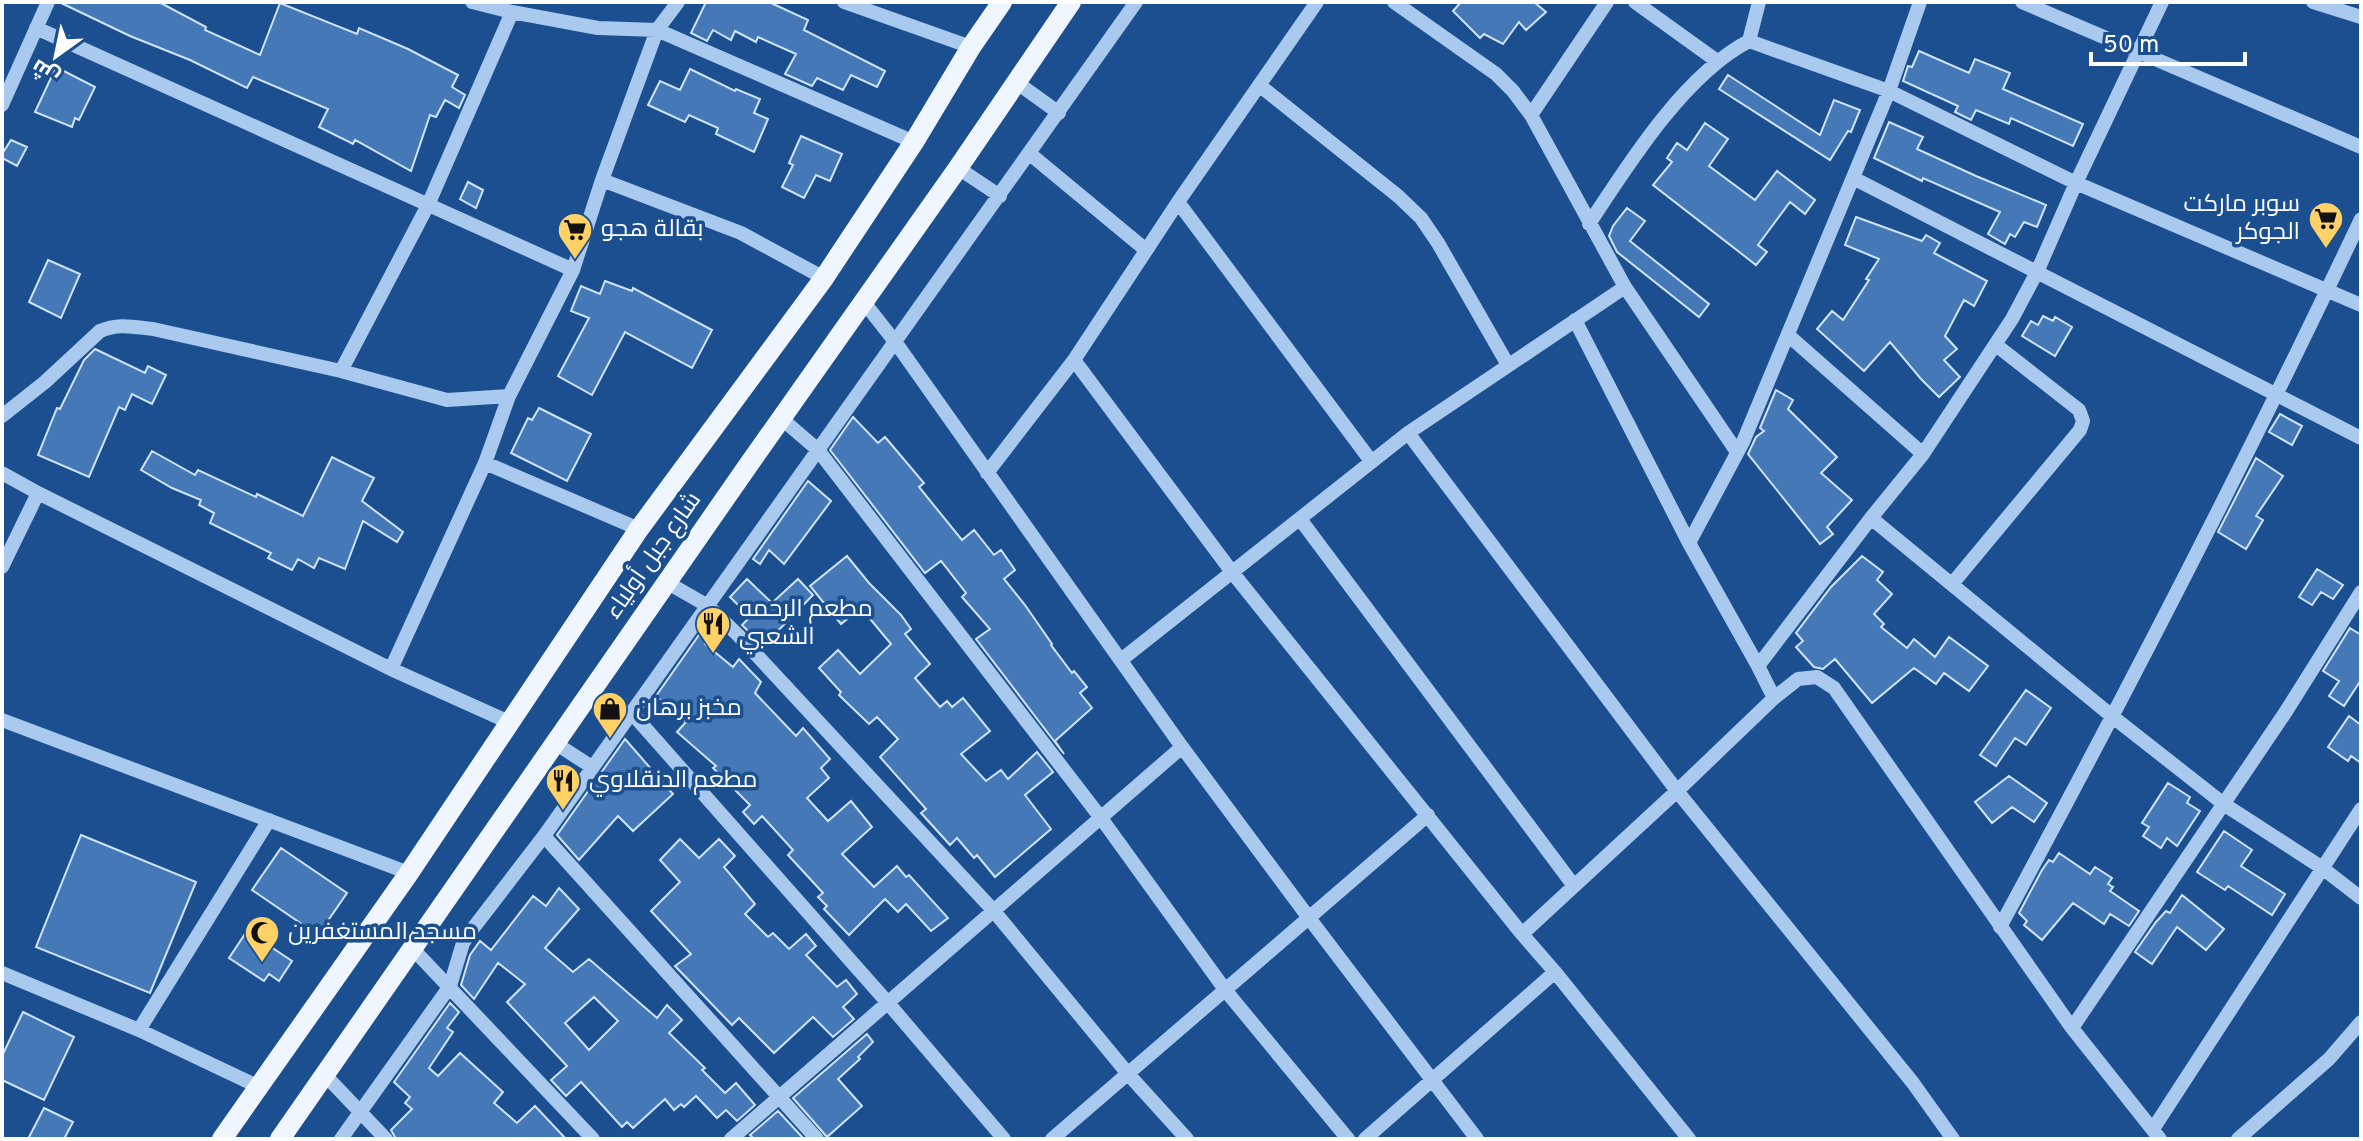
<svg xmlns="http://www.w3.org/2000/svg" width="2363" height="1141" viewBox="0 0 2363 1141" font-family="Overpass,Cairo,sans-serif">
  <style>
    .building { fill: #4478b7; stroke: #cfe3fa; stroke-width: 2; fill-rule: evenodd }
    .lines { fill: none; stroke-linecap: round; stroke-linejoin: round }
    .minor { stroke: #a9c9ee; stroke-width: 14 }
    .major { stroke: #f0f6ff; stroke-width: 20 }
    .labels { text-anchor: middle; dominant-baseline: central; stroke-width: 7; stroke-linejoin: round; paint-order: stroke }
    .poi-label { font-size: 24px; fill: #fff; stroke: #1b4f8f; text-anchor: start }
    .street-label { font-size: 24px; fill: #fff; stroke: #1b4f8f }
  </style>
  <rect width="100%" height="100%" fill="#1b4f8f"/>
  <path class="building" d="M59,2H159L206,27L205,30L260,55L280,3L357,34L359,28L408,49L458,75L452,87L465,95L459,108L445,100L436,117L430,115L411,171L355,140L353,144L319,127L328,109L253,77L247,88L190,60L130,36Z
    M706,2H769L808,20L804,30L885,71L877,87L851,75L843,90L817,78L812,86L785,74L796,54L758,37L756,42L735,31L731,40L713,30L707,41L691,33Z
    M1461,2H1534L1546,12L1526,30L1519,22L1503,44L1484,34L1480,38L1453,11Z
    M1919,51L1969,73L1975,59L2010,73L2003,89L2083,124L2073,146L2011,118L2009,124L1976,110L1971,120L1955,112L1958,106L1903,81L1908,66L1912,67Z
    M56,67L95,87L79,120L75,118L72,127L35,112Z
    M690,69L735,91L736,89L760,99L754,113L768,119L754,152L716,134L718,128L689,115L685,122L648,105L660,81L680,90Z
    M1728,75L1820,135L1834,100L1860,110L1851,132L1848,131L1830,160L1719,89Z
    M1889,122L1923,137L1917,149L1976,176L2046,205L2037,227L2024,222L2015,237L2010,234L2005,244L1988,234L2000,212L1923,178L1922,181L1874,158Z
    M1705,123L1728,139L1709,166L1755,200L1777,171L1815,200L1805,214L1790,202L1758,245L1767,252L1756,265L1653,185L1672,162L1667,158L1677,143L1687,150Z
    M801,136L842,154L830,181L816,175L804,198L782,187L793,165L789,163Z
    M11,140L27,147L17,166L2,158V154Z
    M468,182L483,190L476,208L460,199Z
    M1627,208L1645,221L1630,241L1709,304L1699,317L1617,252L1609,236L1613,226Z
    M1856,217L1922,241L1926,235L1940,243L1934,253L1987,281L1974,306L1964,300L1945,336L1957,349L1944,360L1960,377L1939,397L1921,379L1890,342L1864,371L1817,329L1832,311L1843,320L1869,280L1866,279L1879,259L1845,245Z
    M48,260L80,274L61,318L29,302Z
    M605,281L632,291L633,288L712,330L692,368L625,332L592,395L558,376L589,318L571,311L581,286L600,294Z
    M2043,316L2053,321L2055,317L2072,327L2055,356L2022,336L2031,321L2038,325Z
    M95,349L145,373L148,366L166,375L152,404L132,394L125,410L119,407L89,477L38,455L57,408L60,409L84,360Z
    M1776,390L1793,400L1788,409L1837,457L1821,473L1852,500L1827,527L1833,534L1820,544L1748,454L1756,437L1764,431L1760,428Z
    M539,408L591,434L567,481L511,453L528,418L532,420Z
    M2280,414L2302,426L2292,445L2269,432Z
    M853,417L878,443L885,437L924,483L919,487L962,540L974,530L994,555L1001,550L1015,570L1004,579L1025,605L1052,644L1051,645L1072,673L1074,671L1087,687L1080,693L1092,708L1055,741L1064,754L976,639L990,629L962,597L966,593L941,561L925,573L830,450Z
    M152,451L195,475L198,470L256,497L257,494L303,516L332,457L374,478L362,501L403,532L397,542L363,521L345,569L319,558L314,568L298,559L292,570L268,558L271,553L210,523L214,513L199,505L201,500L172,488L141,470Z
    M2256,458L2283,476L2256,516L2263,520L2246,549L2218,532Z
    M808,481L831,501L784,564L769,550L760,564L753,559Z
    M847,556L869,583L901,615L911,629L905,634L930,664L915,678L940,707L947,701L952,707L963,698L990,731L961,754L986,781L1001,770L1008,779L1037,752L1053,772L1025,795L1051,829L995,877L977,855L974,858L957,838L950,845L921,813L926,809L880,757L898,739L877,717L869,724L839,695L841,692L819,668L838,650L860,674L891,644L861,608L841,624L810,586Z
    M1862,556L1883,572L1877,580L1892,594L1874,614L1884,624L1881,627L1907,648L1914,639L1935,657L1949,637L1988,666L1969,691L1944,673L1936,684L1914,668L1872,703L1835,659L1823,669L1814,667L1796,647L1803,641L1796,633L1831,587Z
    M2317,569L2343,585L2333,599L2321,592L2312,605L2299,597Z
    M747,579L772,603L798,579L813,595L769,640L764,636L759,642L742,625L750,617L730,597Z
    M706,625L713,632L705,644L733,667L739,659L761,682L755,693L796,736L803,728L830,759L821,768L829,778L807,798L828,821L851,801L872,827L842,854L874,887L897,866L906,877L909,875L948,918L931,931L906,904L898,912L885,899L849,935L824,909L827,906L818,897L823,893L788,855L793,850L762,816L754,824L743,812L750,805L713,768L716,766L677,732L686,722L656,696Z
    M2350,628L2361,635V680L2344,706L2329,696L2339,681L2323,671Z
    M2026,690L2051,708L2026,745L2015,738L1996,766L1980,755Z
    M2349,716L2361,725V763L2351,756L2348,761L2328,747Z
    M625,739L673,794L633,831L618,816L579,860L557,835Z
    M2009,776L2047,803L2034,822L2012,807L1992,823L1975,802Z
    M2168,783L2190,797L2187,803L2200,811L2177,846L2167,838L2161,848L2143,836L2149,827L2142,823Z
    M2224,831L2252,850L2241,866L2285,894L2272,915L2228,886L2225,890L2197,872Z
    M81,835L196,882L150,993L36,947Z
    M680,839L699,858L719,839L735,856L724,867L755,904L745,914L768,937L773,933L789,949L806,934L816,946L806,955L837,987L846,980L857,994L843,1007L854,1019L833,1037L813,1017L774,1053L739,1018L732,1025L675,966L691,954L651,911L680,882L660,860Z
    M281,848L347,893L318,935L252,890Z
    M2059,853L2090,874L2095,867L2112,878L2108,884L2113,887L2110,891L2139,911L2129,926L2110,914L2104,924L2073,903L2042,940L2024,925L2027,921L2019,913L2042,870L2049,860L2053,862Z
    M559,888L579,909L545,948L573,972L589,959L657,1018L667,1005L682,1020L669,1033L705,1068L702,1070L725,1093L736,1083L755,1105L737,1121L726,1110L717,1118L696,1096L684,1107L681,1104L674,1110L665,1099L633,1128L627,1122L622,1127L581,1082L566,1096L551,1080L567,1066L507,1002L525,984L498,963L474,999L461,985L470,955L480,941L491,950L533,896L546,906ZM594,997L618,1021L589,1050L565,1023Z
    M2182,895L2224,929L2206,950L2177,927L2152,964L2135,952L2156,922L2166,911L2170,913Z
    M247,931L292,961L279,981L269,974L264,981L229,958Z
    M450,1003L459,1012L447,1028L453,1032L429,1068L438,1076L460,1053L503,1092L494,1103L517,1123L535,1106L566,1139H396L391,1130L412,1109L405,1103L410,1097L394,1082Z
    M23,1012L74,1037L44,1100L2,1080V1056Z
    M867,1034L873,1042L858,1057L860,1059L838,1079L862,1106L827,1137L793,1098Z
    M44,1108L73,1122L64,1139H28Z
    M778,1111L804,1139H754L750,1135Z"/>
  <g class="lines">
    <path class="minor" d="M472,2L512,12L598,28L657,30L914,142
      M844,2L971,47
      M1394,2L1496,74L1513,91L1531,115L1625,287L1737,452
      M1635,2L1717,61
      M2022,2L2361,147
      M2313,2L2361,17
      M36,28L573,270
      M1749,41L1889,91L2076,183L2361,305
      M1016,82L1059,113
      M1259,85L1398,196L1421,218L1438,243L1508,365
      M2,105L48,2
      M1531,115L1607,2
      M1030,154L1146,250
      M958,168L1000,196
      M1853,178L2361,438
      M602,180L741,233L824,278
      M1178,202L1371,461
      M1589,224C1629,163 1684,75 1749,41L1759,2
      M863,301L896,343L1182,747L1309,918L1477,1139
      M1575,320L1689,543L1758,666L1774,698
      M1788,335L1923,454
      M1074,360L1232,572L1522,934L1555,972L1689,1139
      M341,371L428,205L512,12
      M2,416L45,382L100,331C118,323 134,327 153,329L341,371L447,400L509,396
      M782,419L818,450L1101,818L1226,991L1348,1139
      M1408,433L1677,791L1913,1083L1953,1139
      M485,463L639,529
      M2,473L38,493L391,669L511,723
      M987,473L1074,360L1178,202L1317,2
      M1871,518L2113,717L2225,805L2321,867L2361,898
      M1300,519L1574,886
      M1689,543L1743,442L1889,91L1920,2
      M2,567L38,493
      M668,583L708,606L738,635L993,910L1129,1075L1187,1139
      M1952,584L2080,430L2083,421L2079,410L1996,345
      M1121,660L1408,433L1625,287
      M1758,666L1871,518L1923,454L2012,319L2037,272L2076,183L2162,2
      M391,669L485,463L509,396L573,270L602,180L657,30L678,2
      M631,712L888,1003L1004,1139
      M2,720L409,873
      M555,743L592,767
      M544,836L817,1139
      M2000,927C2126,694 2248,458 2361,219
      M1522,934L1677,791L1774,698L1798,679L1817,677L1834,688L2072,1028L2160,1139
      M412,948L593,1139
      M2,973L139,1030L257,1086
      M2072,1028L2285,713L2361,592
      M139,1030L269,820
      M325,1075L386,1139
      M2153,1129L2361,809
      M341,1139L450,986L463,943L471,931L544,836L1136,2
      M731,1139L1182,747
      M1052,1139L1428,815
      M1365,1139L1555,972
      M2238,1139L2329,1059L2361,1022"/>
    <path class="major" d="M222,1139L409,873L639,529L824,278L914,142L971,47L1002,2
      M280,1139L747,467L958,168L1071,2"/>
  </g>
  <defs>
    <symbol id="supermarket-pin" viewBox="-11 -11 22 30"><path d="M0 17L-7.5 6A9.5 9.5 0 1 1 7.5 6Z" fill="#ffd166" stroke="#1b4f8f"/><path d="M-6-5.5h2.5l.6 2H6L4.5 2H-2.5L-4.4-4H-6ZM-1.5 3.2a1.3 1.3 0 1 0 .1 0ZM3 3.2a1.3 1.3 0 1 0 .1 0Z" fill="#111"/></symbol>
    <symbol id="restaurant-pin" viewBox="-11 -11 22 30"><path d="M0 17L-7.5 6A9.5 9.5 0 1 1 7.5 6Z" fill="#ffd166" stroke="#1b4f8f"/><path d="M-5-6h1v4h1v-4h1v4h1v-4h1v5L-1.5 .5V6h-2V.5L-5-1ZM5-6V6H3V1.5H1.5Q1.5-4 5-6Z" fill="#111"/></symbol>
    <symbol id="shop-pin" viewBox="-11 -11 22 30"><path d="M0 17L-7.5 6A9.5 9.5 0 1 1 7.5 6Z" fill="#ffd166" stroke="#1b4f8f"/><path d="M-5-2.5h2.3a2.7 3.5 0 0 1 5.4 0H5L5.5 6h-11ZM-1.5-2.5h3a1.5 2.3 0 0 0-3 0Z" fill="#111"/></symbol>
    <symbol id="mosque-pin" viewBox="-11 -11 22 30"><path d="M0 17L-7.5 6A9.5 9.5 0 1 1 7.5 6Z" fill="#ffd166" stroke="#1b4f8f"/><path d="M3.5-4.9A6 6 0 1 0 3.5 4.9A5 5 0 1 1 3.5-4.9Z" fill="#111"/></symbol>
  </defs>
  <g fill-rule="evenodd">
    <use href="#supermarket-pin" x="2306" y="199" width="40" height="54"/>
    <use href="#supermarket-pin" x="555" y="210" width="40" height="54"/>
    <use href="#restaurant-pin" x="693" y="604" width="40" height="54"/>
    <use href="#shop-pin" x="590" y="689" width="40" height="54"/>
    <use href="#restaurant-pin" x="543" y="761" width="40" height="54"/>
    <use href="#mosque-pin" x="242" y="913" width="40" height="54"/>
  </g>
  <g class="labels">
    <g class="poi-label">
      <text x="2300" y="205" text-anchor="end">سوبر ماركت<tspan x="2300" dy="28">الجوكر</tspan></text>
      <text x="601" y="230">بقالة هجو</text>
      <text x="739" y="610">مطعم الرحمه<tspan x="739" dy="28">الشعبي</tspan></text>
      <text x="636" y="709">مخبز برهان</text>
      <text x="589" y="781">مطعم الدنقلاوي</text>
      <text x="288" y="933">مسجد المستغفرين</text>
    </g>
    <g class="street-label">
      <text transform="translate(654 556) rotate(-55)">شارع جبل أولياء</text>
    </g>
  </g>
  <rect width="2363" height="1141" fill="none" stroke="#ffffff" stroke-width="8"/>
  <g transform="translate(56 56) rotate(213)" stroke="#1b4f8f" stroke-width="6" paint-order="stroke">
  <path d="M0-6L14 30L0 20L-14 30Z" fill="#ffffff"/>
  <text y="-12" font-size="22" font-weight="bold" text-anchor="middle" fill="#ffffff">ش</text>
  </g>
  <path d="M2091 52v12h154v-12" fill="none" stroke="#ffffff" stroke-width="4"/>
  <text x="2103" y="52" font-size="24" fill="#ffffff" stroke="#1b4f8f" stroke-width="6" paint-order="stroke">50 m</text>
</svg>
